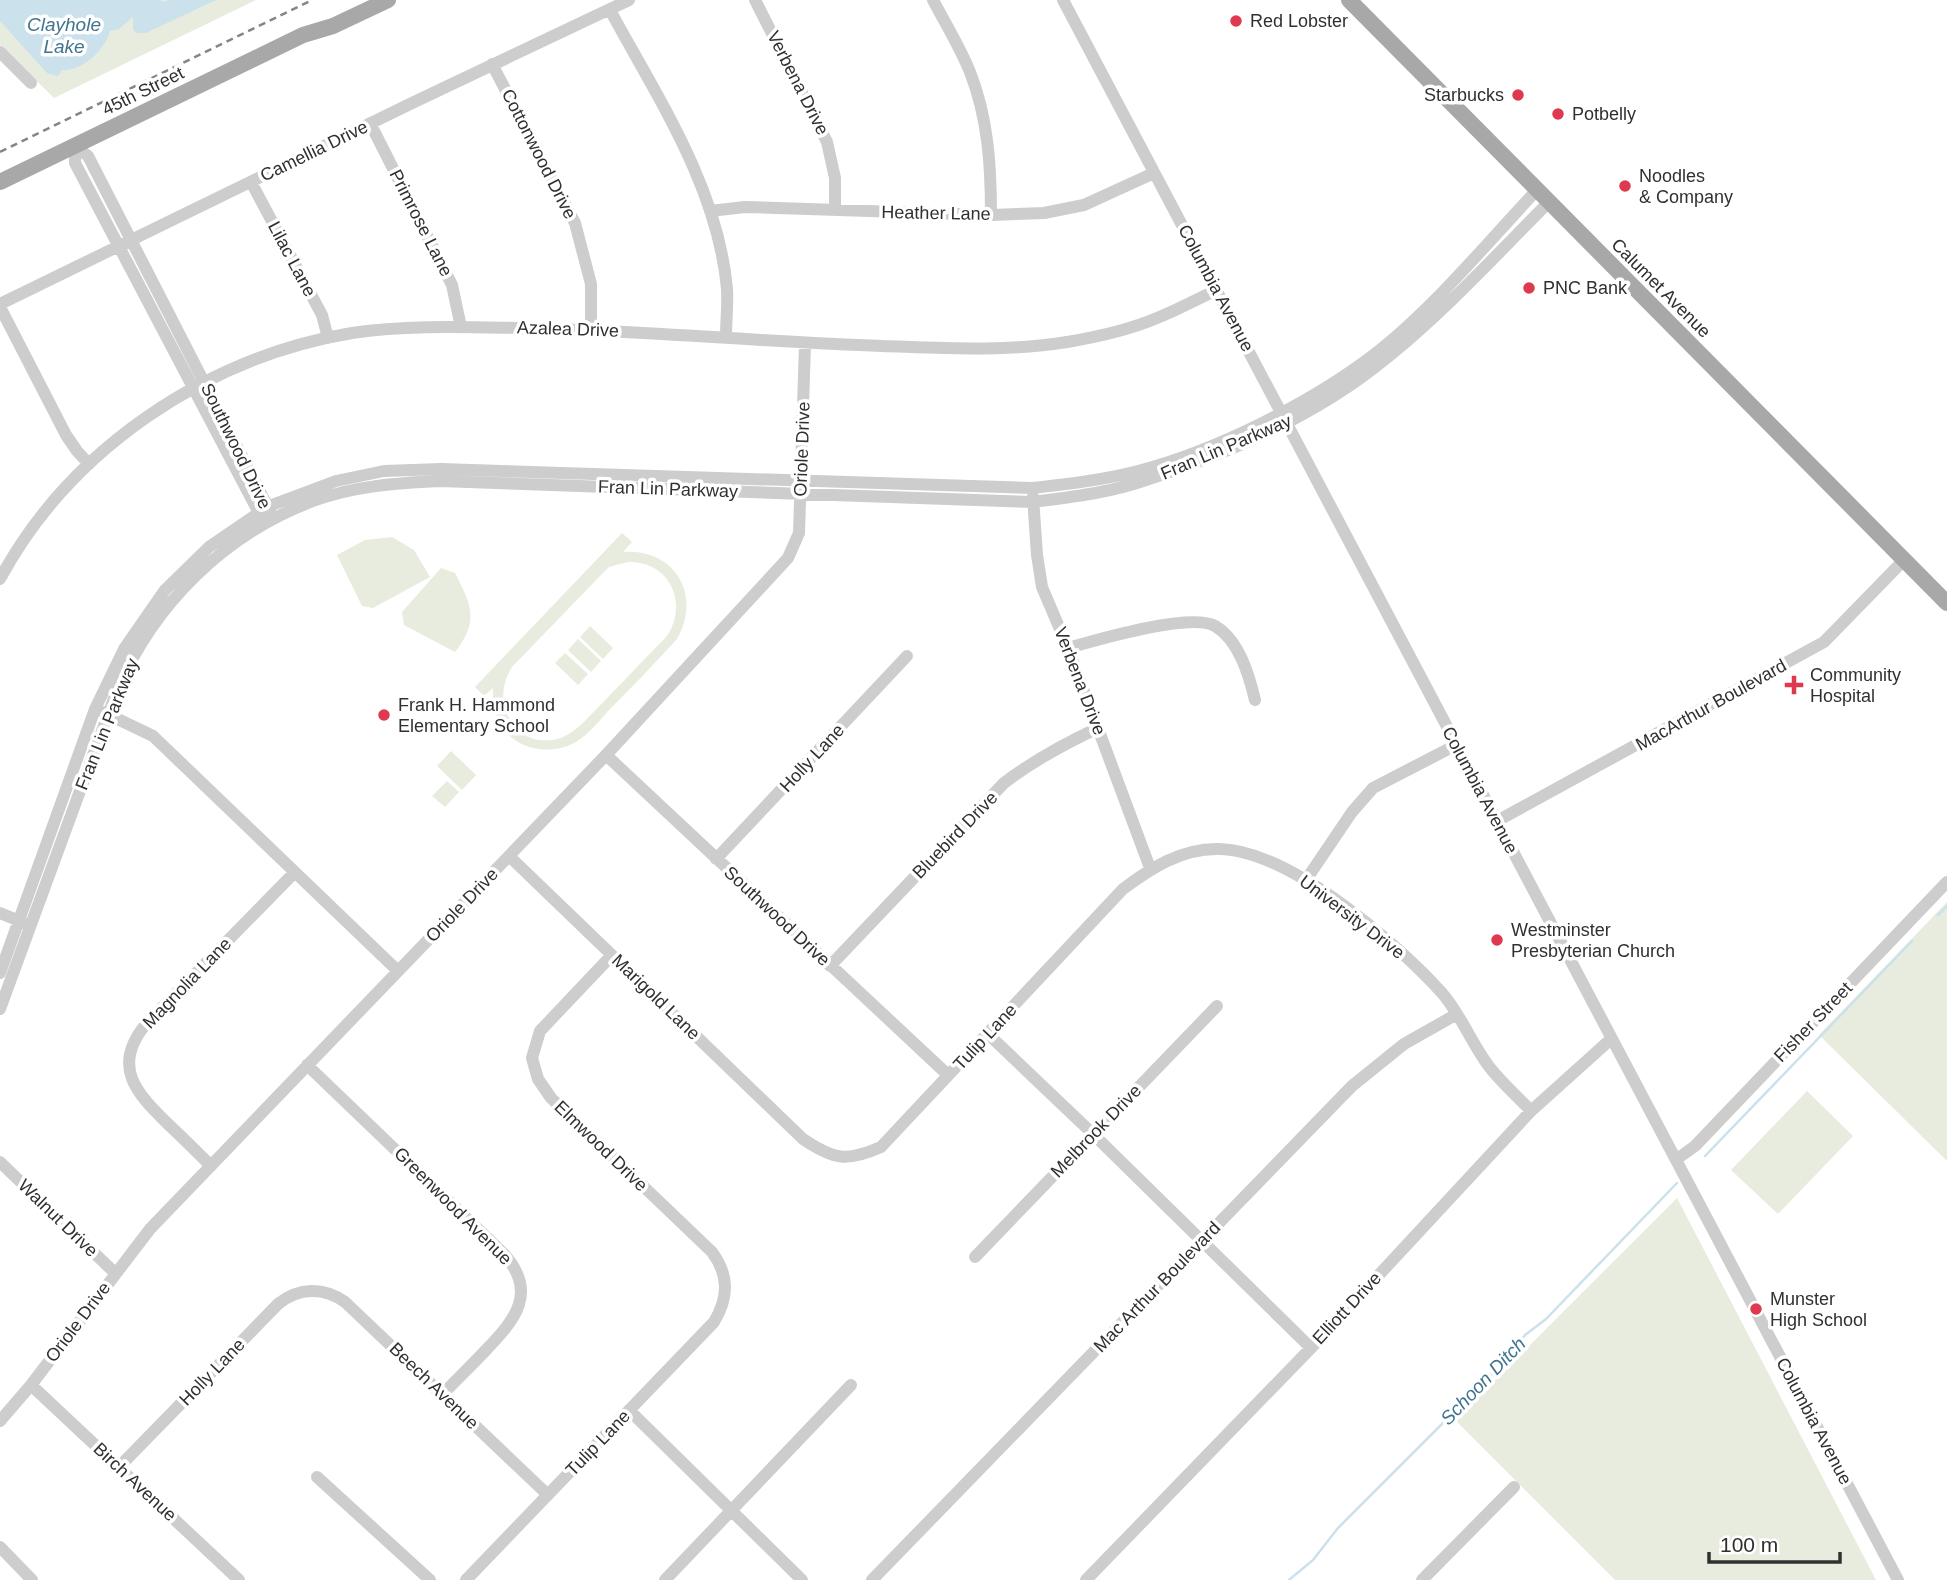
<svg xmlns="http://www.w3.org/2000/svg" width="1947" height="1580" viewBox="0 0 1947 1580" font-family="Helvetica,sans-serif">
  <style>
    .green { fill: #e7ecde; fill-rule: evenodd }
    .water { fill: #cbe1eb }
    .lines { fill: none; stroke-linecap: round; stroke-linejoin: round }
    .stream { stroke: #cbe1eb; stroke-width: 2.5 }
    .minor { stroke: #cdcdcd; stroke-width: 12 }
    .major { stroke: #a8a8a8; stroke-width: 16 }
    .rail { stroke: #858585; stroke-width: 2.5; stroke-dasharray: 7 5; stroke-linecap: butt }
    .poi-dot { fill: #df3950; stroke: #fff; stroke-width: 2.5 }
    .labels { text-anchor: middle; dominant-baseline: central; stroke-width: 7; stroke-linejoin: round; paint-order: stroke }
    .poi-label { font-size: 18px; fill: #303030; stroke: #fff; text-anchor: start }
    .street-label { font-size: 18px; fill: #303030; stroke: #fff }
    .water-label { font-size: 19px; font-style: italic; fill: #40758f; stroke: #fff }
  </style>
  <rect width="100%" height="100%" fill="#fff"/>
  <path class="green" d="M0,0H256L54,98L0,45Z
    M622,533L632,542L623,552C675,548 702,595 677,639C655,663 633,686 610,709C600,720 589,734 576,742C557,753 532,752 515,740C498,728 492,708 493,688L484,696L475,687ZM628,562C669,561 689,602 667,636L582,724C575,730 567,736 558,739C514,749 489,702 512,667L601,575L609,567Z
    M392,537L414,550L430,577L373,608L362,606L337,555L365,540Z
    M441,568L455,573C472,606 479,621 455,652L404,625L402,612Z
    M590,626L613,648L603,659L580,637Z
    M578,639L601,661L591,672L568,650Z
    M565,653L588,674L578,685L555,663Z
    M451,751L476,775L462,790L437,766Z
    M447,781L459,792L445,807L432,796Z
    M1947,902V1161L1819,1035Z
    M1807,1091L1853,1136L1778,1214L1731,1170Z
    M1677,1198L1876,1580H1615L1455,1420Z"/>
  <path class="water" d="M0,0H160L163,2L169,0H216L146,33H136L133,29V17L119,29L110,31C105,50 82,72 61,70L60,74L57,76L47,73L0,21Z"/>
  <g class="lines">
    <path class="stream" d="M1938,915L1947,906
      M1705,1156L1912,941
      M1289,1580L1313,1560L1338,1528L1503,1363L1525,1335L1546,1319L1677,1183"/>
    <path class="minor" d="M755,0L827,142L835,178V210
      M933,0C945,23 960,47 970,72C988,118 991,165 991,215
      M1063,0L1898,1580
      M610,10C657,97 718,187 727,289C728,305 726,321 726,337
      M0,52L31,83
      M492,64L575,223L591,284V329
      M370,123L452,285L461,327
      M75,146V163L258,511L263,515
      M75,146L88,156L270,511
      M251,182L322,315L328,338
      M710,211L745,207L991,215L1044,213L1084,205L1154,173
      M0,304L410,104L629,0
      M0,307L66,435L77,451L89,464
      M1033,497L1037,555L1042,587L1068,648L1150,868
      M0,579C70,449 207,357 352,333C406,325 463,327 518,328C640,330 761,342 882,346C944,348 1006,352 1067,342C1097,337 1129,330 1157,318C1178,310 1197,299 1217,290
      M1068,648C1096,640 1191,612 1215,626C1239,640 1249,675 1255,700
      M103,712L153,736L398,971
      M606,755L948,1075
      M1497,821L1824,642L1904,560
      M509,856L803,1139C834,1160 847,1162 881,1147L1123,889C1151,868 1182,848 1219,849C1289,850 1397,943 1442,993C1462,1016 1472,1045 1491,1069C1503,1084 1518,1097 1531,1111
      M716,859L907,656
      M1306,880L1352,812L1373,788L1456,745
      M0,913L27,924
      M830,966L1004,783C1034,760 1064,744 1098,728
      M0,973L95,709L124,649L165,590L209,547L269,506L336,481L384,471L441,469L1032,488C1068,484 1103,480 1138,471C1218,450 1315,401 1380,350C1438,303 1486,244 1537,190
      M0,1009L117,690C155,603 225,534 313,501C354,486 397,483 440,481L1033,502C1070,497 1108,493 1143,481C1229,454 1318,415 1388,357C1446,310 1496,255 1549,202
      M988,1034L1093,1134L1311,1348
      M307,1065L503,1253C539,1292 515,1320 485,1351C471,1366 456,1380 442,1395
      M1677,1159L1695,1146L1947,882
      M0,1162L115,1273
      M211,1166C197,1152 183,1138 168,1124C136,1093 111,1066 146,1024L294,873
      M975,1257L1217,1006
      M31,1385L239,1580
      M629,1410L802,1580
      M0,1421L31,1385L150,1229L606,755L788,558L799,533L805,344
      M119,1467L278,1304C299,1287 324,1287 345,1302L548,1495
      M317,1477L430,1580
      M0,1547L32,1580
      M466,1580L714,1322C729,1297 729,1275 712,1252L551,1098L538,1079L532,1058L540,1031L612,955
      M665,1580L851,1385
      M872,1580L1352,1086L1404,1044L1457,1014
      M1086,1580L1311,1348L1531,1111L1611,1039
      M1422,1580L1514,1487"/>
    <path class="major" d="M1349,0L1947,603
      M0,182L303,35L333,26L388,0"/>
    <path class="rail" d="M0,152L312,0"/>
  </g>
  <g class="poi-dot">
    <circle cx="1236" cy="21" r="7"/>
    <circle cx="1518" cy="95" r="7"/>
    <circle cx="1558" cy="114" r="7"/>
    <circle cx="1625" cy="186" r="7"/>
    <circle cx="1529" cy="288" r="7"/>
    <path d="M1790.5 674.5h7v7h7v7h-7v7h-7v-7h-7v-7h7z"/>
    <circle cx="384" cy="715" r="7"/>
    <circle cx="1497" cy="940" r="7"/>
    <circle cx="1756" cy="1309" r="7"/>
  </g>
  <g class="labels">
    <g class="poi-label">
      <text x="1250" y="21">Red Lobster</text>
      <text x="1504" y="95" text-anchor="end">Starbucks</text>
      <text x="1572" y="114">Potbelly</text>
      <text x="1639" y="176">Noodles<tspan x="1639" dy="21">&amp; Company</tspan></text>
      <text x="1543" y="288">PNC Bank</text>
      <text x="1810" y="675">Community<tspan x="1810" dy="21">Hospital</tspan></text>
      <text x="398" y="705">Frank H. Hammond<tspan x="398" dy="21">Elementary School</tspan></text>
      <text x="1511" y="930">Westminster<tspan x="1511" dy="21">Presbyterian Church</tspan></text>
      <text x="1770" y="1299">Munster<tspan x="1770" dy="21">High School</tspan></text>
    </g>
    <g class="street-label">
      <text transform="translate(798 83) rotate(63)">Verbena Drive</text>
      <text transform="translate(143 91) rotate(-26)">45th Street</text>
      <text transform="translate(314 151) rotate(-26)">Camellia Drive</text>
      <text transform="translate(539 154) rotate(63)">Cottonwood Drive</text>
      <text transform="translate(936 213) rotate(1)">Heather Lane</text>
      <text transform="translate(421 223) rotate(63)">Primrose Lane</text>
      <text transform="translate(292 259) rotate(62)">Lilac Lane</text>
      <text transform="translate(1216 288) rotate(62)">Columbia Avenue</text>
      <text transform="translate(1661 288) rotate(45)">Calumet Avenue</text>
      <text transform="translate(568 329) rotate(2)">Azalea Drive</text>
      <text transform="translate(236 446) rotate(64)">Southwood Drive</text>
      <text transform="translate(1226 447) rotate(-23)">Fran Lin Parkway</text>
      <text transform="translate(802 449) rotate(-88)">Oriole Drive</text>
      <text transform="translate(668 489) rotate(2)">Fran Lin Parkway</text>
      <text transform="translate(1080 681) rotate(69)">Verbena Drive</text>
      <text transform="translate(1711 705) rotate(-29)">MacArthur Boulevard</text>
      <text transform="translate(107 724) rotate(-68)">Fran Lin Parkway</text>
      <text transform="translate(812 758) rotate(-47)">Holly Lane</text>
      <text transform="translate(1480 790) rotate(62)">Columbia Avenue</text>
      <text transform="translate(955 835) rotate(-46)">Bluebird Drive</text>
      <text transform="translate(462 905) rotate(-46)">Oriole Drive</text>
      <text transform="translate(777 916) rotate(43)">Southwood Drive</text>
      <text transform="translate(1352 917) rotate(37)">University Drive</text>
      <text transform="translate(187 983) rotate(-46)">Magnolia Lane</text>
      <text transform="translate(656 997) rotate(44)">Marigold Lane</text>
      <text transform="translate(1813 1022) rotate(-46)">Fisher Street</text>
      <text transform="translate(985 1037) rotate(-47)">Tulip Lane</text>
      <text transform="translate(1096 1131) rotate(-46)">Melbrook Drive</text>
      <text transform="translate(601 1146) rotate(44)">Elmwood Drive</text>
      <text transform="translate(453 1206) rotate(45)">Greenwood Avenue</text>
      <text transform="translate(58 1218) rotate(44)">Walnut Drive</text>
      <text transform="translate(1157 1287) rotate(-46)">Mac Arthur Boulevard</text>
      <text transform="translate(1347 1308) rotate(-47)">Elliott Drive</text>
      <text transform="translate(78 1322) rotate(-53)">Oriole Drive</text>
      <text transform="translate(212 1372) rotate(-46)">Holly Lane</text>
      <text transform="translate(434 1386) rotate(44)">Beech Avenue</text>
      <text transform="translate(1814 1421) rotate(62)">Columbia Avenue</text>
      <text transform="translate(598 1443) rotate(-46)">Tulip Lane</text>
      <text transform="translate(135 1482) rotate(43)">Birch Avenue</text>
    </g>
    <g class="water-label">
      <text x="64" y="24">Clayhole<tspan x="64" dy="22">Lake</tspan></text>
      <text transform="translate(1483 1381) rotate(-46)">Schoon Ditch</text>
    </g>
  </g>
  <path d="M1709 1552v10h131v-10" fill="none" stroke="#303030" stroke-width="3.5"/>
  <text x="1720" y="1552" font-size="21" fill="#303030" stroke="#ffffff" stroke-width="5" paint-order="stroke">100 m</text>
</svg>
